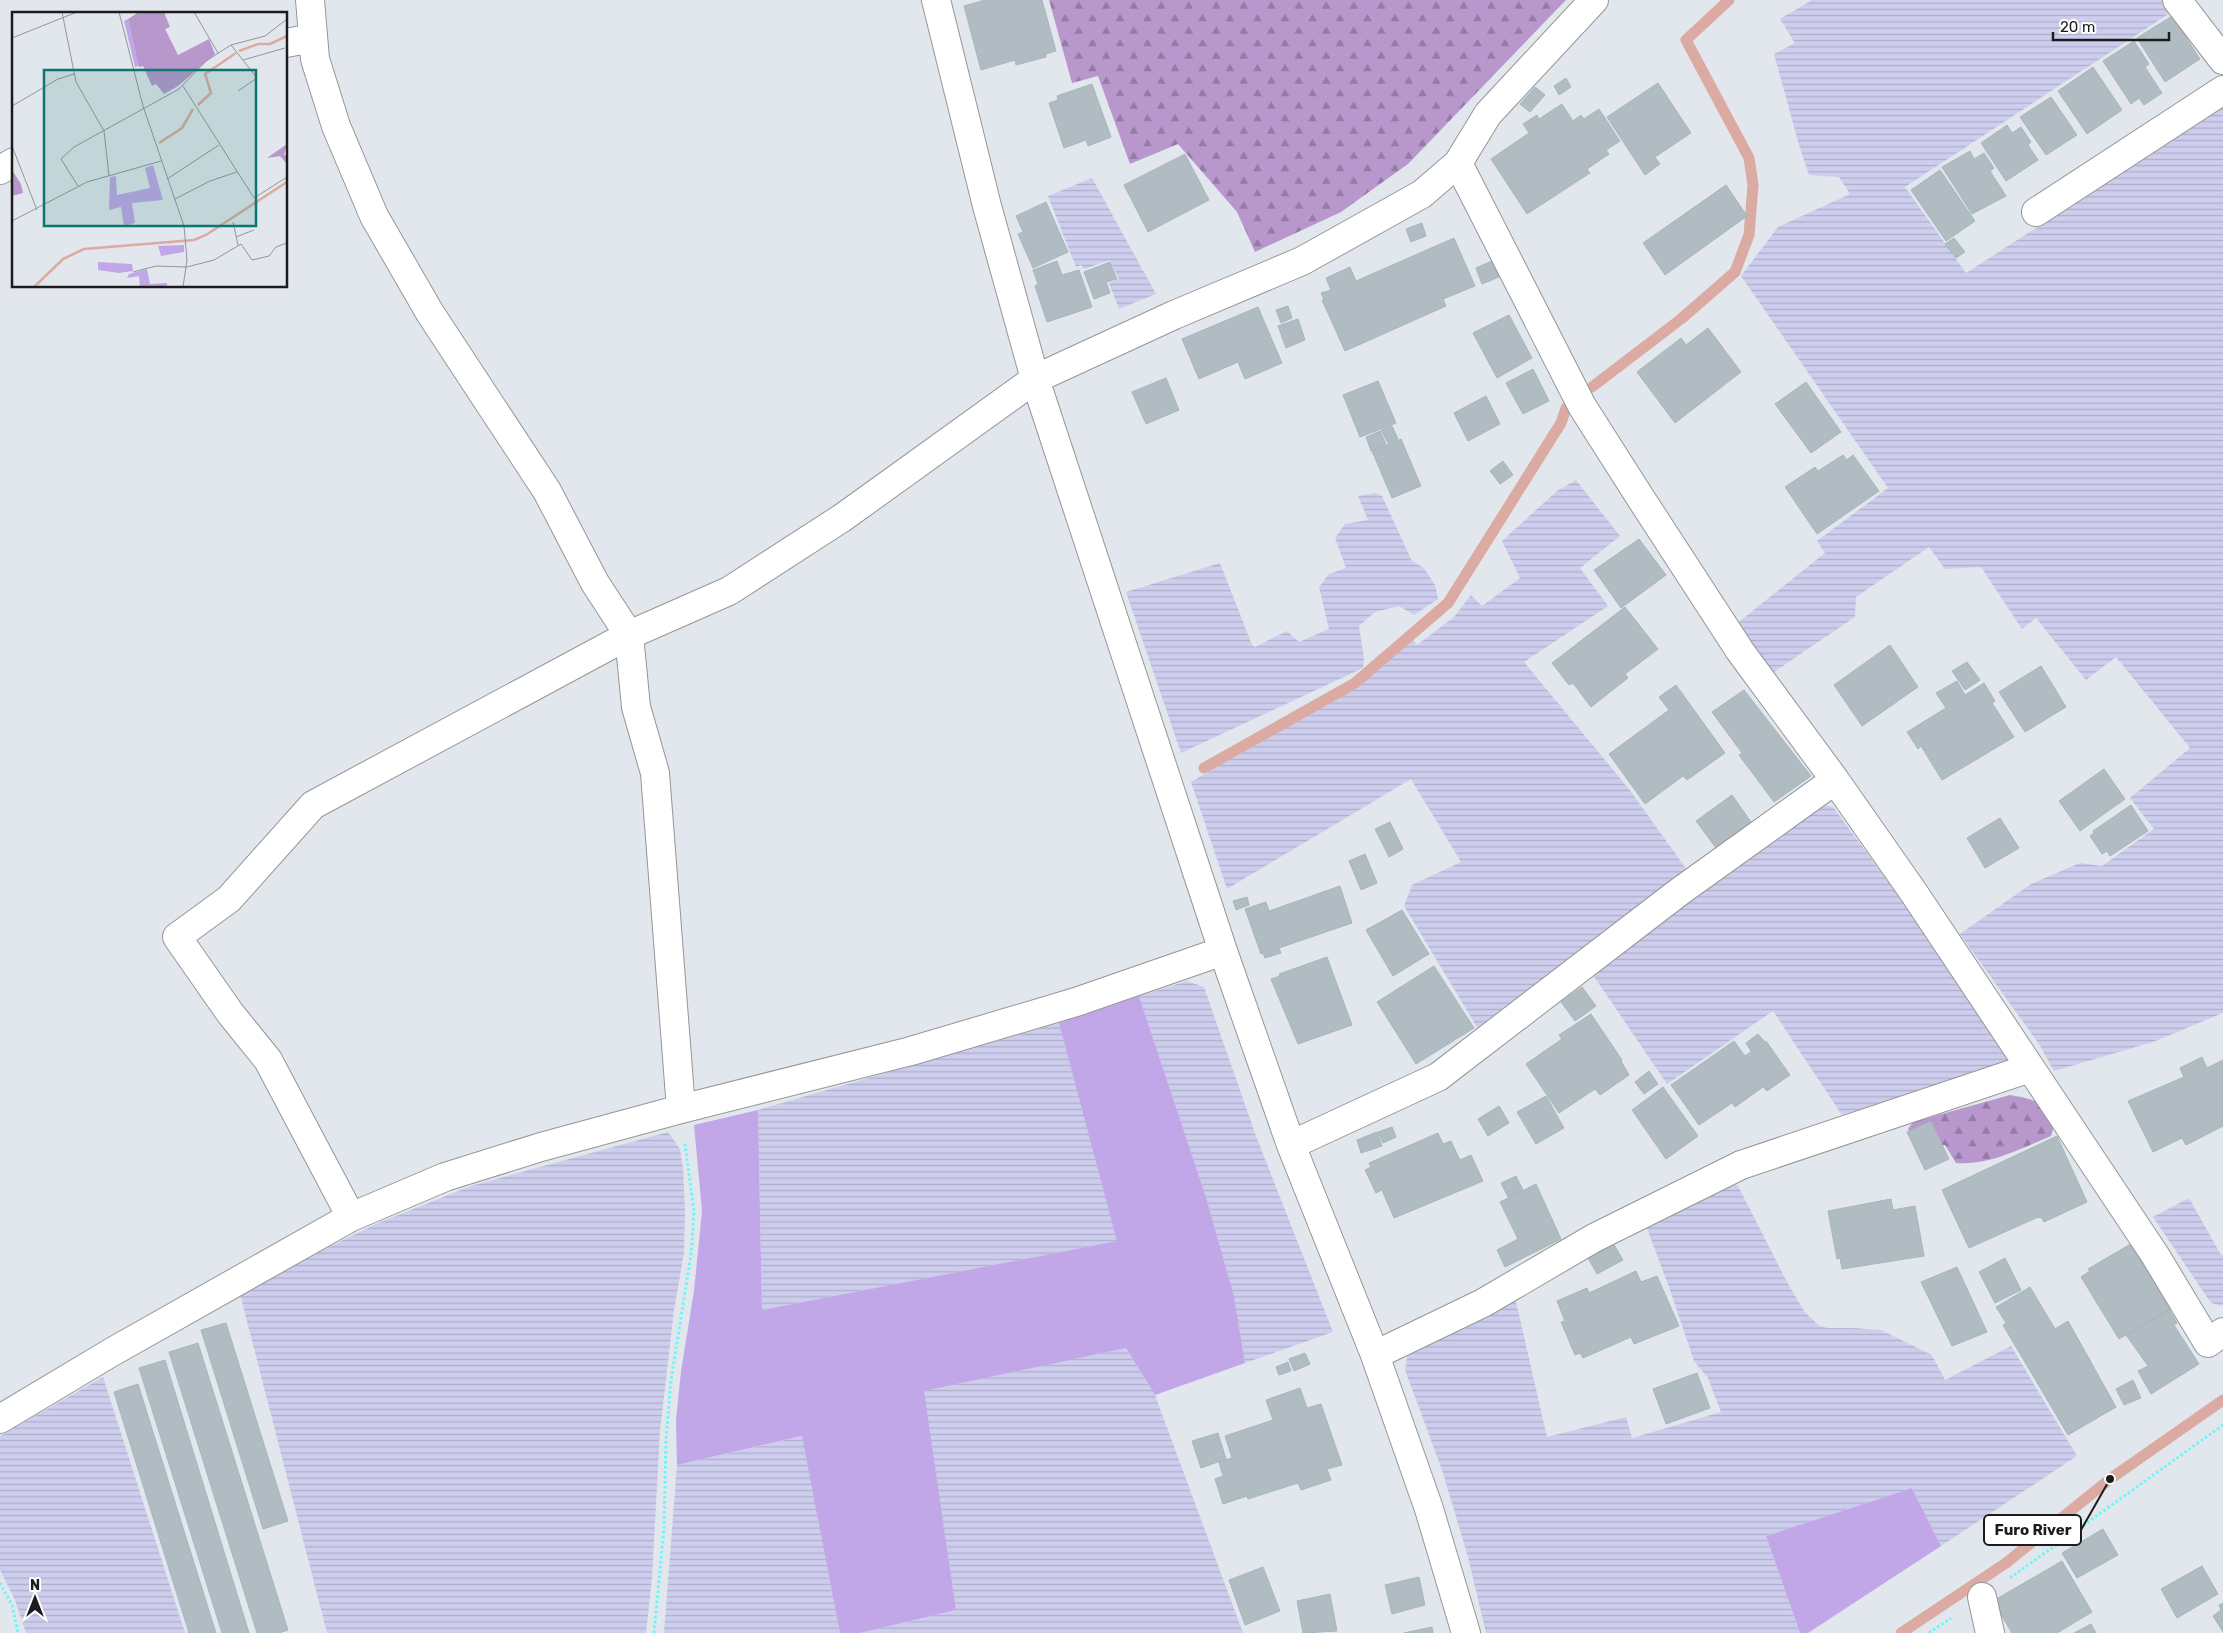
<svg xmlns="http://www.w3.org/2000/svg" width="2223" height="1633" viewBox="0 0 2223 1633" font-family="Rubik,sans-serif">
  <style>
    .farmland { fill: url(#farmland-rules) }
    .grass { fill: #c2a7e8 }
    .forest { fill: url(#forest-firs) }
    .lines { fill: none; stroke-linecap: round; stroke-linejoin: round }
    .stream { stroke: #dbaaa2; stroke-width: 11 }
    .building { fill: #b1bcc2; stroke: #a4b6bf }
    .minor-casing { stroke: #969696; stroke-width: 30 }
    .path { stroke: #68f7f8; stroke-width: 3; stroke-dasharray: 2.5 2.5; stroke-linecap: butt }
    .minor { stroke: #fff; stroke-width: 28 }
    .inset-river { fill: none; stroke: #dbaaa2; stroke-width: 2.5 }
    .inset-road { fill: none; stroke: #93969a; stroke-width: 1 }
    .view { fill: #0f766e; fill-opacity: 0.15; stroke: #0f766e; stroke-width: 2.5 }
    .inset-edge { fill: none; stroke: #1c1c1c; stroke-width: 2.5 }
    .leader { fill: none; stroke: #1c1c1c; stroke-width: 2 }
    .callout-dot { fill: #1c1c1c; stroke: #fff; stroke-width: 2 }
    .callout { fill: #fff; stroke: #1c1c1c; stroke-width: 2 }
    .callout-label { font-size: 15px; text-anchor: middle; font-weight: bold; fill: #1c1c1c }
  </style>
  <defs>
    <pattern id="farmland-rules" width="6" height="5" patternUnits="userSpaceOnUse" patternTransform="scale(1.25)"><rect width="6" height="5" fill="#cdcded"/><path d="M0 2.5h6" fill="none" stroke="#afafcb"/></pattern>
    <pattern id="forest-firs" width="22" height="20" patternUnits="userSpaceOnUse" patternTransform="scale(1.25)"><rect width="22" height="20" fill="#b897cd"/><path d="M5 1l3.5 6h-7zM16 11l3.5 6h-7z" fill="#957aa6"/></pattern>
  </defs>
  <rect width="100%" height="100%" fill="#e2e7ee"/>
  <path class="farmland" d="M1812,0H2164L2173,11L1905,187L1966,273L2223,108V1013L2153,1042L2054,1071L2039,1044L1960,934L2031,884L2080,863L2102,866L2154,829L2130,798L2190,748L2116,657L2086,680L2036,618L2022,629L1981,567L1945,569L1929,547L1856,597L1855,617L1771,674L1735,625L1825,553L1817,541L1888,488L1741,276L1778,227L1850,194L1839,177L1809,175L1799,145L1774,54L1795,43L1780,19Z
    M1092,178L1156,294L1119,309L1109,283L1119,279L1110,260L1084,269L1081,265L1076,267L1048,196Z
    M1576,480L1620,536L1580,568L1608,606L1524,662L1629,789L1687,870L1480,1032L1404,906L1412,885L1461,862L1411,779L1227,889L1191,782L1358,685L1412,639L1417,645L1454,617L1471,595L1482,606L1520,578L1502,541L1557,491Z
    M1375,493L1382,496L1412,561L1424,568L1435,585L1438,599L1414,615L1399,606L1375,612L1359,626L1364,659L1363,668L1181,753L1126,592L1220,563L1252,645L1255,647L1287,631L1299,642L1329,629L1319,587L1329,574L1346,568L1335,538L1345,524L1368,520L1358,496Z
    M1819,804L1833,807L2012,1050L2008,1064L1842,1115L1773,1011L1667,1084L1593,975L1694,892Z
    M1187,981L1204,987L1256,1136L1333,1332L1245,1363L1234,1296L1206,1197L1139,996Z
    M1059,1023L1118,1241L762,1310L758,1110Z
    M668,1132L680,1149L683,1168L685,1213L684,1253L674,1310L660,1431L652,1578L646,1633H327L240,1294L294,1264L378,1223L471,1186Z
    M1727,1181L1738,1186L1787,1282L1804,1311L1819,1326L1828,1328H1854L1881,1330L1932,1355L1945,1380L2011,1346L2077,1456L1941,1546L1912,1488L1766,1536L1800,1633H1486L1468,1557L1442,1470L1405,1370L1408,1352L1514,1293L1547,1437L1626,1417L1632,1438L1721,1412L1708,1378L1694,1361L1669,1287L1645,1223Z
    M2189,1198L2221,1255L2223,1254V1306L2211,1303L2153,1217Z
    M1126,1348L1155,1395L1243,1633H860L956,1610L923,1391Z
    M103,1377L185,1633H26L15,1600L0,1570V1436Z
    M803,1436L840,1633H664L677,1465Z"/>
  <path class="grass" d="M1139,996L1206,1197L1234,1296L1245,1363L1155,1395L1126,1348L924,1391L956,1610L860,1633H840L802,1436L677,1465L676,1420L681,1371L694,1291L702,1211L694,1125L758,1110L762,1310L1117,1241L1059,1023Z
    M1912,1488L1941,1546L1808,1633H1800L1766,1536Z"/>
  <path class="forest" d="M1049,0H1566L1408,164L1341,212L1255,252L1237,212L1178,144L1130,164L1098,76L1072,83Z
    M2010,1095C2038,1100 2041,1101 2054,1126L2051,1136C2022,1148 1989,1166 1956,1163L1945,1145C1924,1147 1921,1147 1908,1129L1913,1122Z"/>
  <g class="lines">
    <path class="stream" d="M1592,387L1681,319L1735,272L1749,235L1753,185L1749,158L1686,40L1729,0
      M1204,768L1355,683L1448,603L1561,423L1566,408
      M1901,1633L2006,1563L2110,1479L2223,1400"/>
  </g>
  <path class="building" d="M985,0H1042L1056,51L1046,54V57L1016,65L1015,60L981,70L964,6Z
    M2172,16L2200,59L2165,82L2137,38Z
    M2134,41L2149,64L2145,67L2162,93L2144,105L2139,98L2131,104L2103,61Z
    M2093,67L2122,110L2087,134L2058,91Z
    M1566,78L1571,87L1559,95L1554,86Z
    M1658,83L1691,133L1655,157L1660,164L1645,175L1607,117Z
    M1092,84L1111,137L1088,146L1086,140L1064,148L1049,103L1058,100L1057,96Z
    M1535,87L1545,95L1530,112L1520,104Z
    M2051,97L2077,135L2046,155L2020,117Z
    M1562,104L1573,121L1581,115L1584,119L1599,109L1620,141L1606,150L1609,154L1587,169L1590,173L1527,214L1491,159L1529,133L1523,124L1537,115L1539,119Z
    M2007,125L2012,133L2021,127L2031,142L2028,145L2038,160L2006,181L1981,143Z
    M1970,151L1974,159L1984,153L1994,168L1990,171L2006,196L1972,214L1942,167Z
    M1185,154L1209,200L1148,232L1124,185Z
    M1940,170L1975,221L1946,241L1911,190Z
    M1726,185L1747,216L1665,275L1643,243Z
    M1046,202L1068,252L1033,268L1018,234L1023,232L1016,216Z
    M1422,223L1426,236L1411,242L1406,229Z
    M1454,238L1475,286L1443,299L1446,306L1345,351L1322,300H1324L1321,293L1331,290L1326,278L1350,267L1356,281Z
    M1954,238L1965,252L1956,258L1945,244Z
    M1057,261L1062,275L1079,270L1092,307L1047,322L1035,286L1038,284L1033,270Z
    M1492,261L1499,277L1482,284L1476,268Z
    M1110,262L1117,279L1106,282L1110,293L1094,299L1084,272Z
    M1288,306L1292,318L1281,323L1276,310Z
    M1258,307L1282,363L1245,379L1238,362L1199,379L1182,339Z
    M1509,315L1532,358L1497,378L1473,333Z
    M1298,319L1305,340L1286,348L1278,326Z
    M1708,328L1741,372L1675,423L1637,372L1681,338L1686,345Z
    M1533,369L1549,401L1523,414L1506,383Z
    M1166,378L1179,410L1146,424L1132,392Z
    M1378,381L1396,423L1360,437L1343,395Z
    M1806,382L1841,432L1811,453L1775,404Z
    M1486,396L1500,424L1468,441L1454,413Z
    M1392,426L1398,439L1388,443L1381,430Z
    M1380,431L1386,444L1371,451L1366,437Z
    M1401,439L1421,486L1392,498L1372,451Z
    M1843,455L1847,460L1853,455L1879,491L1817,534L1785,487L1815,467L1818,471Z
    M1503,461L1513,475L1500,484L1490,471Z
    M1639,539L1666,575L1621,608L1594,570Z
    M1625,607L1658,649L1625,674L1628,678L1591,707L1573,683L1569,685L1552,663Z
    M1890,645L1918,687L1862,726L1834,685Z
    M1967,662L1980,680L1965,690L1952,671Z
    M2041,666L2066,707L2025,732L1999,692Z
    M1957,681L1965,695L1984,683L1995,701L1992,703L2014,737L1942,780L1921,746L1918,749L1907,732L1946,708L1936,693Z
    M1676,685L1725,753L1687,780L1683,776L1645,804L1609,754L1669,710L1659,697Z
    M1744,690L1811,776L1774,802L1739,755L1742,753L1712,712Z
    M2104,769L2125,799L2080,831L2059,801Z
    M1732,795L1751,822L1716,848L1696,821Z
    M2131,805L2148,831L2110,856L2107,851L2102,854L2090,836L2094,833L2093,831Z
    M2000,818L2019,848L1985,868L1967,838Z
    M1390,822L1403,849L1389,857L1375,829Z
    M1365,854L1377,883L1361,890L1349,861Z
    M1340,886L1352,923L1279,948L1281,953L1265,958L1263,953L1261,954L1245,909L1266,902L1269,911Z
    M1247,897L1249,905L1236,910L1233,901Z
    M1402,910L1429,954L1393,976L1366,930Z
    M1327,957L1352,1025L1298,1044L1271,979L1280,976L1279,974Z
    M1434,966L1474,1028L1416,1064L1377,1002Z
    M1582,987L1596,1006L1575,1021L1561,1002Z
    M1591,1014L1622,1060L1621,1061L1629,1075L1600,1095L1595,1089L1559,1113L1526,1064L1562,1039L1559,1035Z
    M1758,1034L1764,1041L1751,1051L1746,1043Z
    M1734,1041L1745,1056L1766,1041L1790,1075L1767,1091L1763,1087L1735,1107L1732,1103L1699,1125L1671,1085Z
    M2202,1057L2207,1068L2223,1060V1126L2186,1145L2182,1138L2153,1152L2128,1101L2184,1077L2180,1068Z
    M1649,1071L1658,1084L1644,1094L1635,1082Z
    M1663,1087L1698,1136L1666,1159L1632,1110Z
    M1546,1096L1564,1128L1536,1144L1517,1112Z
    M1499,1106L1509,1123L1488,1136L1478,1119Z
    M1931,1121L1949,1159L1925,1170L1907,1132Z
    M1392,1127L1396,1137L1383,1143L1378,1132Z
    M1377,1132L1382,1146L1361,1153L1357,1140Z
    M1438,1133L1443,1144L1451,1141L1460,1160L1471,1155L1483,1181L1394,1218L1382,1190L1376,1193L1365,1170L1371,1167L1369,1163Z
    M2057,1136L2087,1202L2044,1222L2041,1217L2036,1218L1969,1248L1942,1190Z
    M1516,1176L1523,1190L1508,1197L1501,1183Z
    M1536,1184L1561,1239L1505,1267L1497,1250L1518,1239L1500,1202Z
    M1891,1199L1893,1210L1915,1206L1924,1256L1842,1269L1840,1258L1837,1259L1828,1211Z
    M2134,1242L2174,1307L2119,1339L2081,1277L2090,1271L2088,1269Z
    M1613,1243L1623,1260L1597,1274L1588,1258Z
    M2005,1258L2021,1290L1995,1303L1979,1272Z
    M1957,1267L1987,1332L1952,1346L1921,1282Z
    M1636,1271L1641,1282L1657,1276L1679,1326L1634,1344L1631,1337L1583,1358L1580,1353L1575,1355L1561,1322L1565,1321L1557,1301L1587,1288L1589,1293Z
    M2030,1287L2055,1329L2068,1321L2116,1407L2068,1435L2003,1325L2006,1323L1996,1307Z
    M2169,1309L2177,1323L2174,1325L2199,1364L2151,1394L2138,1371L2148,1366L2126,1335Z
    M226,1323L288,1521L263,1529L201,1330Z
    M198,1343L288,1630L279,1633H257L169,1352Z
    M1305,1353L1310,1364L1294,1371L1289,1359Z
    M165,1360L249,1633H222L139,1368Z
    M1288,1362L1291,1371L1279,1375L1276,1367Z
    M1697,1373L1710,1408L1666,1424L1653,1389Z
    M2133,1380L2141,1398L2124,1405L2116,1389Z
    M138,1384L216,1633H189L114,1392Z
    M1300,1388L1307,1408L1321,1404L1342,1465L1327,1469L1331,1480L1301,1490L1298,1483L1248,1499L1247,1496L1223,1504L1215,1479L1223,1476L1219,1462L1232,1458L1225,1436L1273,1420L1266,1400Z
    M1218,1433L1226,1459L1201,1468L1192,1441Z
    M2103,1529L2118,1555L2077,1578L2062,1553Z
    M2062,1561L2092,1612L2057,1633H2012L1993,1601Z
    M2202,1566L2218,1594L2177,1618L2161,1589Z
    M1263,1567L1280,1611L1245,1625L1229,1580Z
    M1419,1577L1425,1605L1392,1614L1385,1585Z
    M1330,1594L1337,1631L1303,1633L1297,1601Z
    M2223,1603V1632L2213,1616L2221,1610L2219,1605Z
    M2091,1624L2096,1633H2074Z
    M1432,1627L1433,1633H1404Z"/>
  <g class="lines">
    <defs>
      <path id="minor" d="M310,0L315,59L336,126L374,216L430,313L547,491L595,583L629,635L636,707L655,773L681,1109
        M936,0L987,206L1035,379L1223,951L1291,1145L1375,1355L1429,1509L1466,1633
        M2177,0L2223,60
        M286,43L313,38
        M1458,163L1582,406L1638,494L1740,651L1835,780L1914,893L2155,1255L2208,1343L2223,1332
        M0,170L14,162
        M2036,212L2223,90
        M1291,1145L1438,1077L1679,892L1835,780
        M351,1217L268,1060L230,1013L177,937L229,899L313,805L629,635L729,591L842,518L1035,379L1174,315L1302,261L1422,194L1458,163L1488,114L1594,0
        M1375,1355L1483,1303L1594,1238L1741,1165L2030,1068
        M0,1419L112,1352L351,1217L445,1177L541,1147L681,1109L911,1051L1076,1002L1223,951
        M1982,1597L1990,1633"/>
    </defs>
    <use href="#minor" class="minor-casing"/>
    <path class="path" d="M2010,1578L2223,1425
      M0,1583L12,1605L18,1633
      M654,1633L664,1528L666,1440L671,1380L691,1255L694,1211L685,1144
      M1929,1633L1951,1618"/>
    <use href="#minor" class="minor"/>
  </g>
  <g transform="translate(12 12)">
    <rect width="275" height="275" fill="#e2e7ee"/>
    <path d="M116,7L127,54L123,55L112,9ZM141,153L151,188L120,191L123,211L112,214L109,195L97,198L98,165L104,164L105,183L138,176L133,156ZM172,233V240L149,244L146,234ZM86,250L120,252L121,259L107,261L86,258ZM135,257L138,272L155,271V275H128L127,264L115,266L117,262Z" fill="#c2a7e8"/>
    <path d="M127,0H152L158,15L153,17L166,43L197,27L203,42L166,74L152,82L144,72L140,74L131,54L127,55L116,7ZM275,132L272,143L275,144V152L268,144L255,146ZM0,158L9,172L11,181L0,184Z" fill="#b897cd"/>
    <path class="inset-river" d="M227,39L246,32H258L275,24M186,93L199,81L193,62L224,41M147,131L170,116L181,97M22,275L51,247L72,237L182,228L194,223L275,170"/>
    <path class="inset-road" d="M50,0L64,70L92,119L97,164M107,0L131,94L172,214L175,248L171,275M182,0L206,41M0,26L65,0M219,33L245,66L226,79M231,48L273,36M171,74L242,186L275,165M0,94L46,67L62,62M0,134L25,198M155,167L207,133M66,174L49,147L62,135L167,77L194,49L219,33L253,24L275,7M163,187L198,169L225,160M0,209L75,170L149,149M221,210L226,233M224,225L242,218M121,260L144,254L175,255L202,248L229,232L240,248L257,244L264,235L275,231"/>
    <path class="view" d="M32,58H244V214H32Z"/>
    <rect width="275" height="275" class="inset-edge"/>
  </g>
  <path class="leader" d="M2110 1479L2081 1530"/>
  <circle class="callout-dot" cx="2110" cy="1479" r="5"/>
  <rect class="callout" x="1984" y="1515" width="97" height="30" rx="5"/>
  <g class="callout-label">
    <text x="2033" y="1535">Furo River</text>
  </g>
  <g transform="translate(35 1598)" stroke="#ffffff" stroke-width="4" paint-order="stroke">
  <path d="M0-4L9 19L0 12L-9 19Z" fill="#1c1c1c"/>
  <text y="-8" font-size="14" font-weight="bold" text-anchor="middle" fill="#1c1c1c">N</text>
  </g>
  <path d="M2053 32v8h116v-8" fill="none" stroke="#1c1c1c" stroke-width="2.5"/>
  <text x="2060" y="32" font-size="15" fill="#1c1c1c" stroke="#ffffff" stroke-width="4" paint-order="stroke">20 m</text>
</svg>
